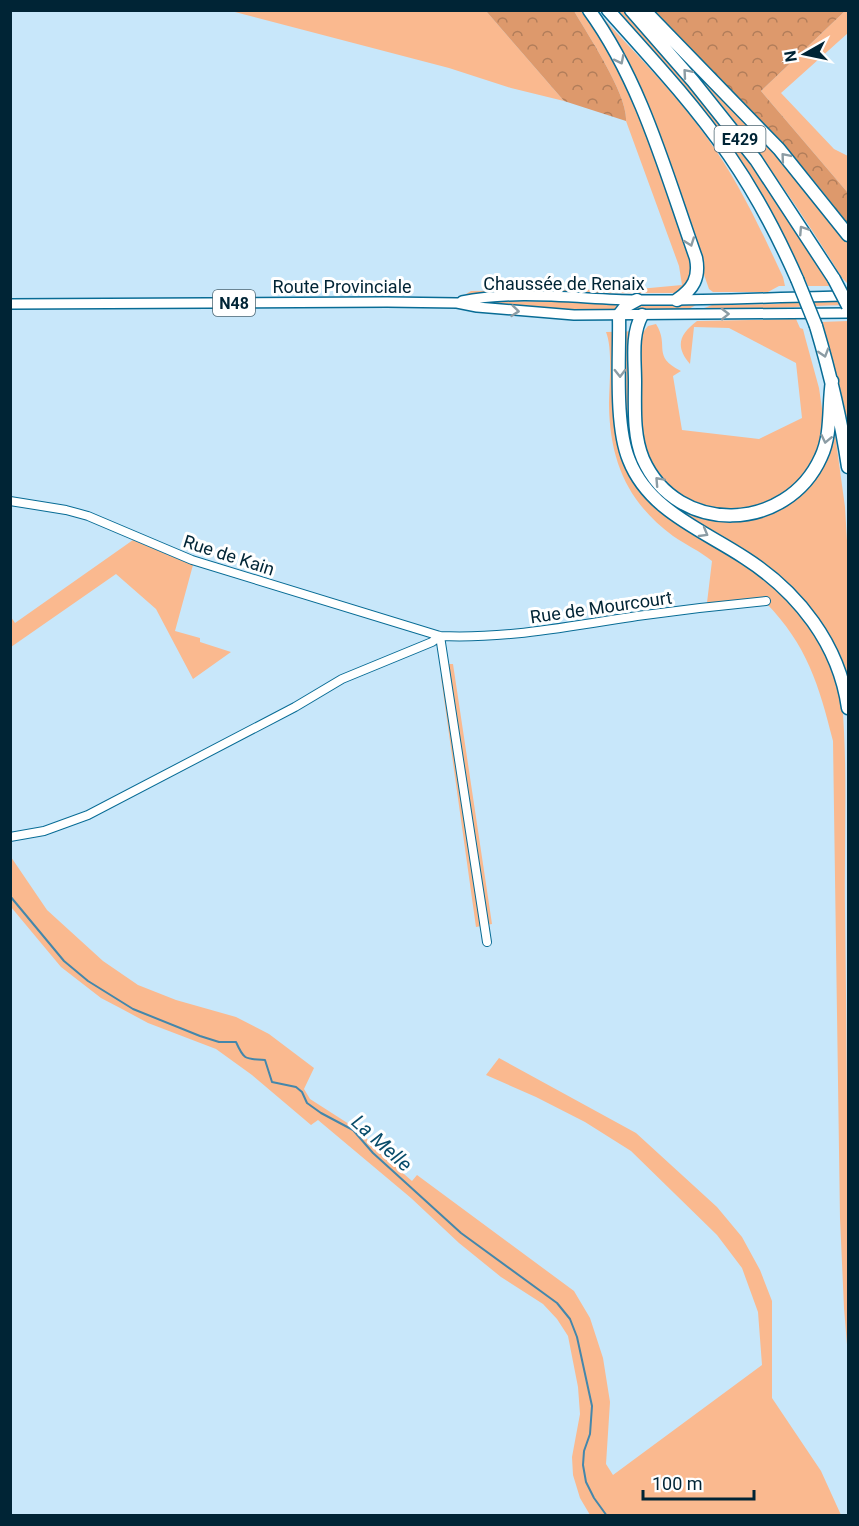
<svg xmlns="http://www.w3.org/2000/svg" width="859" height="1526" viewBox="0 0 859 1526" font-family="Roboto,sans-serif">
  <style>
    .grass { fill: #fab98f }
    .forest { fill: url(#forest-crowns) }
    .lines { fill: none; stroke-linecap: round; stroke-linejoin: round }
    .stream { stroke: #4487ab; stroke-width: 2 }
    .minor-casing { stroke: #086c95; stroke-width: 10 }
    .major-casing { stroke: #086c95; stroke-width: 12 }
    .highway-casing { stroke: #086c95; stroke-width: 15 }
    .minor { stroke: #fff; stroke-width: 8 }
    .major { stroke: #fff; stroke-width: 9 }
    .highway { stroke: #fff; stroke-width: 12 }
    .highway-bridge-casing { stroke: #086c95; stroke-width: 15; stroke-linecap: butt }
    .highway-bridge { stroke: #fff; stroke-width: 12 }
    .oneway { stroke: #8c9ca4 }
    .labels { text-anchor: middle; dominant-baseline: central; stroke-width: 6; stroke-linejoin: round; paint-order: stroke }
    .shield { fill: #fff; stroke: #4c6672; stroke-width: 1.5 }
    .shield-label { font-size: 16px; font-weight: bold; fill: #002435 }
    .street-label { font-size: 18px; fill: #002435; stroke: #fff }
    .water-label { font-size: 20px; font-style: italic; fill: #084c6a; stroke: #fff }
  </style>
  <defs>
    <pattern id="forest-crowns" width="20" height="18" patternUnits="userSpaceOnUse" patternTransform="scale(1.5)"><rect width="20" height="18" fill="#dd996c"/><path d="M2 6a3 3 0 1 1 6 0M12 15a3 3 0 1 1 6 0" fill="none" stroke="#b17d5a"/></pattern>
  </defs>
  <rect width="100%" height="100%" fill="#c8e7fa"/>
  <path class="grass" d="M231,11H486L564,101L511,88L449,68Z
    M574,11H581C638,85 663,185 694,272L692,282L679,293L466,294L471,291L639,289L682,285L679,266L626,121C628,95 588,35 574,11Z
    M592,11H597C634,53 676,93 708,139C739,182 761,230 783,277L785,286H779L768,292H713L709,289L649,118Z
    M613,11H626L739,144L830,286H808L805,279H802L773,220Z
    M845,11H848V33L781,93L834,149L848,156V193L761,91Z
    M669,42L753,125L848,240V284L842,278C791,194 734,116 669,42Z
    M848,299V305C798,306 748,310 697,311L712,305L779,304L788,300Z
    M482,301L631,302L616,311H564L466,303Z
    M696,305L687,310L631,311V308L637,306Z
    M796,319L800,328L803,329L805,337L819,388L824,422L834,427L845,507L848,557V700L842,701C848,771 844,841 845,911C847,1059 848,1208 848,1357L844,1308L840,1218L833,741C819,685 807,645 766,603L706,611L712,561C700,551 686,545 673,536C628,503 610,461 609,406C609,387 613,349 606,332L644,331L648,326L656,324C670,346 651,356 681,371L673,376L682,430L759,439L802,418L796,363L729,328L694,327L690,364C675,346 679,335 697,321Z
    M848,321V443L820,329L822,326L821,322Z
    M133,540L193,565L175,631L200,638V642L231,652L193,679L156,609L116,574L11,647V617L15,623Z
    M441,664H453L492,924L476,927L441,677Z
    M11,857L47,910L103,961L138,985L176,1000L236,1017L269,1034L314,1068L304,1089L310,1099L363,1133L372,1146L412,1181L417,1175L574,1291L590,1318L603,1358L610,1402L606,1464L613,1475L762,1365L758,1312L742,1268L717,1235L631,1151L585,1122L536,1097L486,1075L499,1058L636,1133L717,1207L742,1237L760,1270L772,1301V1398L821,1471L841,1515H590L580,1498L573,1475L572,1457L580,1414L578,1387L568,1336L557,1319L543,1304L501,1277L459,1243L411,1198L318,1120L311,1125L252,1075L216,1049L148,1023L122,1009L101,998L61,967L11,907Z"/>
  <path class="forest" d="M486,11H574C588,35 628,95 626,121L564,101Z
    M653,11H845L761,91L848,193V225C791,146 721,80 653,11Z"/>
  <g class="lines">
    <path class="stream" d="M10,896L64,961L88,981L133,1009L200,1036L219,1042H236C244,1060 245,1059 265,1060L272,1082L296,1087L302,1092L307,1103L321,1113L353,1130L373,1153L461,1233L557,1303L570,1319L577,1337L592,1406L590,1434L584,1451L583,1465L586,1482L594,1498L607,1516"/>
    <defs>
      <path id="minor" d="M10,501L66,510L88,516L192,560L440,636C507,639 572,626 637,616C680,610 723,605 766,601
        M440,636L487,942
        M10,837L44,831L88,815L295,707L342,679L432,642L440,636"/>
      <path id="major" d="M462,301C517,290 580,299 636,300C706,301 777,297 847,296
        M10,304L387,302L457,303L477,307L574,315L848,313"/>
      <path id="highway" d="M589,10C642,83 666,174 696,258C700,278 693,289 677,300
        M608,10C650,57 693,103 729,155C756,194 778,236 797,279
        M631,10L693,81L756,160L834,279
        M644,10L779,149L848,235
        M637,300L626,306L619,315C620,356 614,424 629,460C649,511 703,530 745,558C798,592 839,644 848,708
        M642,315C631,335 635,359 635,382C635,407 633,435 643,459C677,536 787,533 821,457C832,434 828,406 832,381
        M816,326C830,373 841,419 848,467"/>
    </defs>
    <use href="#minor" class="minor-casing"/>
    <use href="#major" class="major-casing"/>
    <use href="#highway" class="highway-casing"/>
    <use href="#minor" class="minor"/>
    <use href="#major" class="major"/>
    <use href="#highway" class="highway"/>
    <defs>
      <path id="highway-bridge" d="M797,279L816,326
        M834,279L848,306"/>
    </defs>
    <use href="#highway-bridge" class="highway-bridge-casing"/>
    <use href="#highway-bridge" class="highway-bridge"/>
  </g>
  <defs><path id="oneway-chevron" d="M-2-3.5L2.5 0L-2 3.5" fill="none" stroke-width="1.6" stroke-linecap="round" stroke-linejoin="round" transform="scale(1.5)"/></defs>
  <g class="oneway">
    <use href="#oneway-chevron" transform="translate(620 60) rotate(63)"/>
    <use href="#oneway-chevron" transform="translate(687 73) rotate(-131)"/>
    <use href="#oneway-chevron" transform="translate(785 157) rotate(-130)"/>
    <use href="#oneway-chevron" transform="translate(803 230) rotate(-123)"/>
    <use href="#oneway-chevron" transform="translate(690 242) rotate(70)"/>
    <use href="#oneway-chevron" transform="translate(515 311) rotate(6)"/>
    <use href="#oneway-chevron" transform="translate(725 314) rotate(-1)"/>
    <use href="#oneway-chevron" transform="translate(824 353) rotate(73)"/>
    <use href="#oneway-chevron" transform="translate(620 373) rotate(89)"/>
    <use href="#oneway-chevron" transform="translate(826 439) rotate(102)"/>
    <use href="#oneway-chevron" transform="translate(659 481) rotate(-133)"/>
    <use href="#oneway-chevron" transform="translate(704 533) rotate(30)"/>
  </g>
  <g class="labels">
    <g class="shield">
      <rect x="714.5" y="126" width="51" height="26" rx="4.5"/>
      <rect x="213" y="290" width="42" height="26" rx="4.5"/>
    </g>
    <g class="shield-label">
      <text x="740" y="139">E429</text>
      <text x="234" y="303">N48</text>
    </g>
    <g class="street-label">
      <text x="564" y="283">Chaussée de Renaix</text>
      <text x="342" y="286">Route Provinciale</text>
      <text transform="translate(229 555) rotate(18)">Rue de Kain</text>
      <text transform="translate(601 607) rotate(-8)">Rue de Mourcourt</text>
    </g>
    <g class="water-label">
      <text transform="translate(382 1143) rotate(42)">La Melle</text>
    </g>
  </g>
  <rect width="859" height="1526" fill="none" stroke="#002435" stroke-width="24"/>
  <g transform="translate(805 54) rotate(261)" stroke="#ffffff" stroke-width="4.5" paint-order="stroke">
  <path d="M0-4.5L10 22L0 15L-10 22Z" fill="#002435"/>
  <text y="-9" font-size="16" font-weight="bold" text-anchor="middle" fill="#002435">N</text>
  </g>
  <path d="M643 1490v9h111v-9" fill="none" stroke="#002435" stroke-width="3"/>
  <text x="652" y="1490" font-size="18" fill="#002435" stroke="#ffffff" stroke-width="4.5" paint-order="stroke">100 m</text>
</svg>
